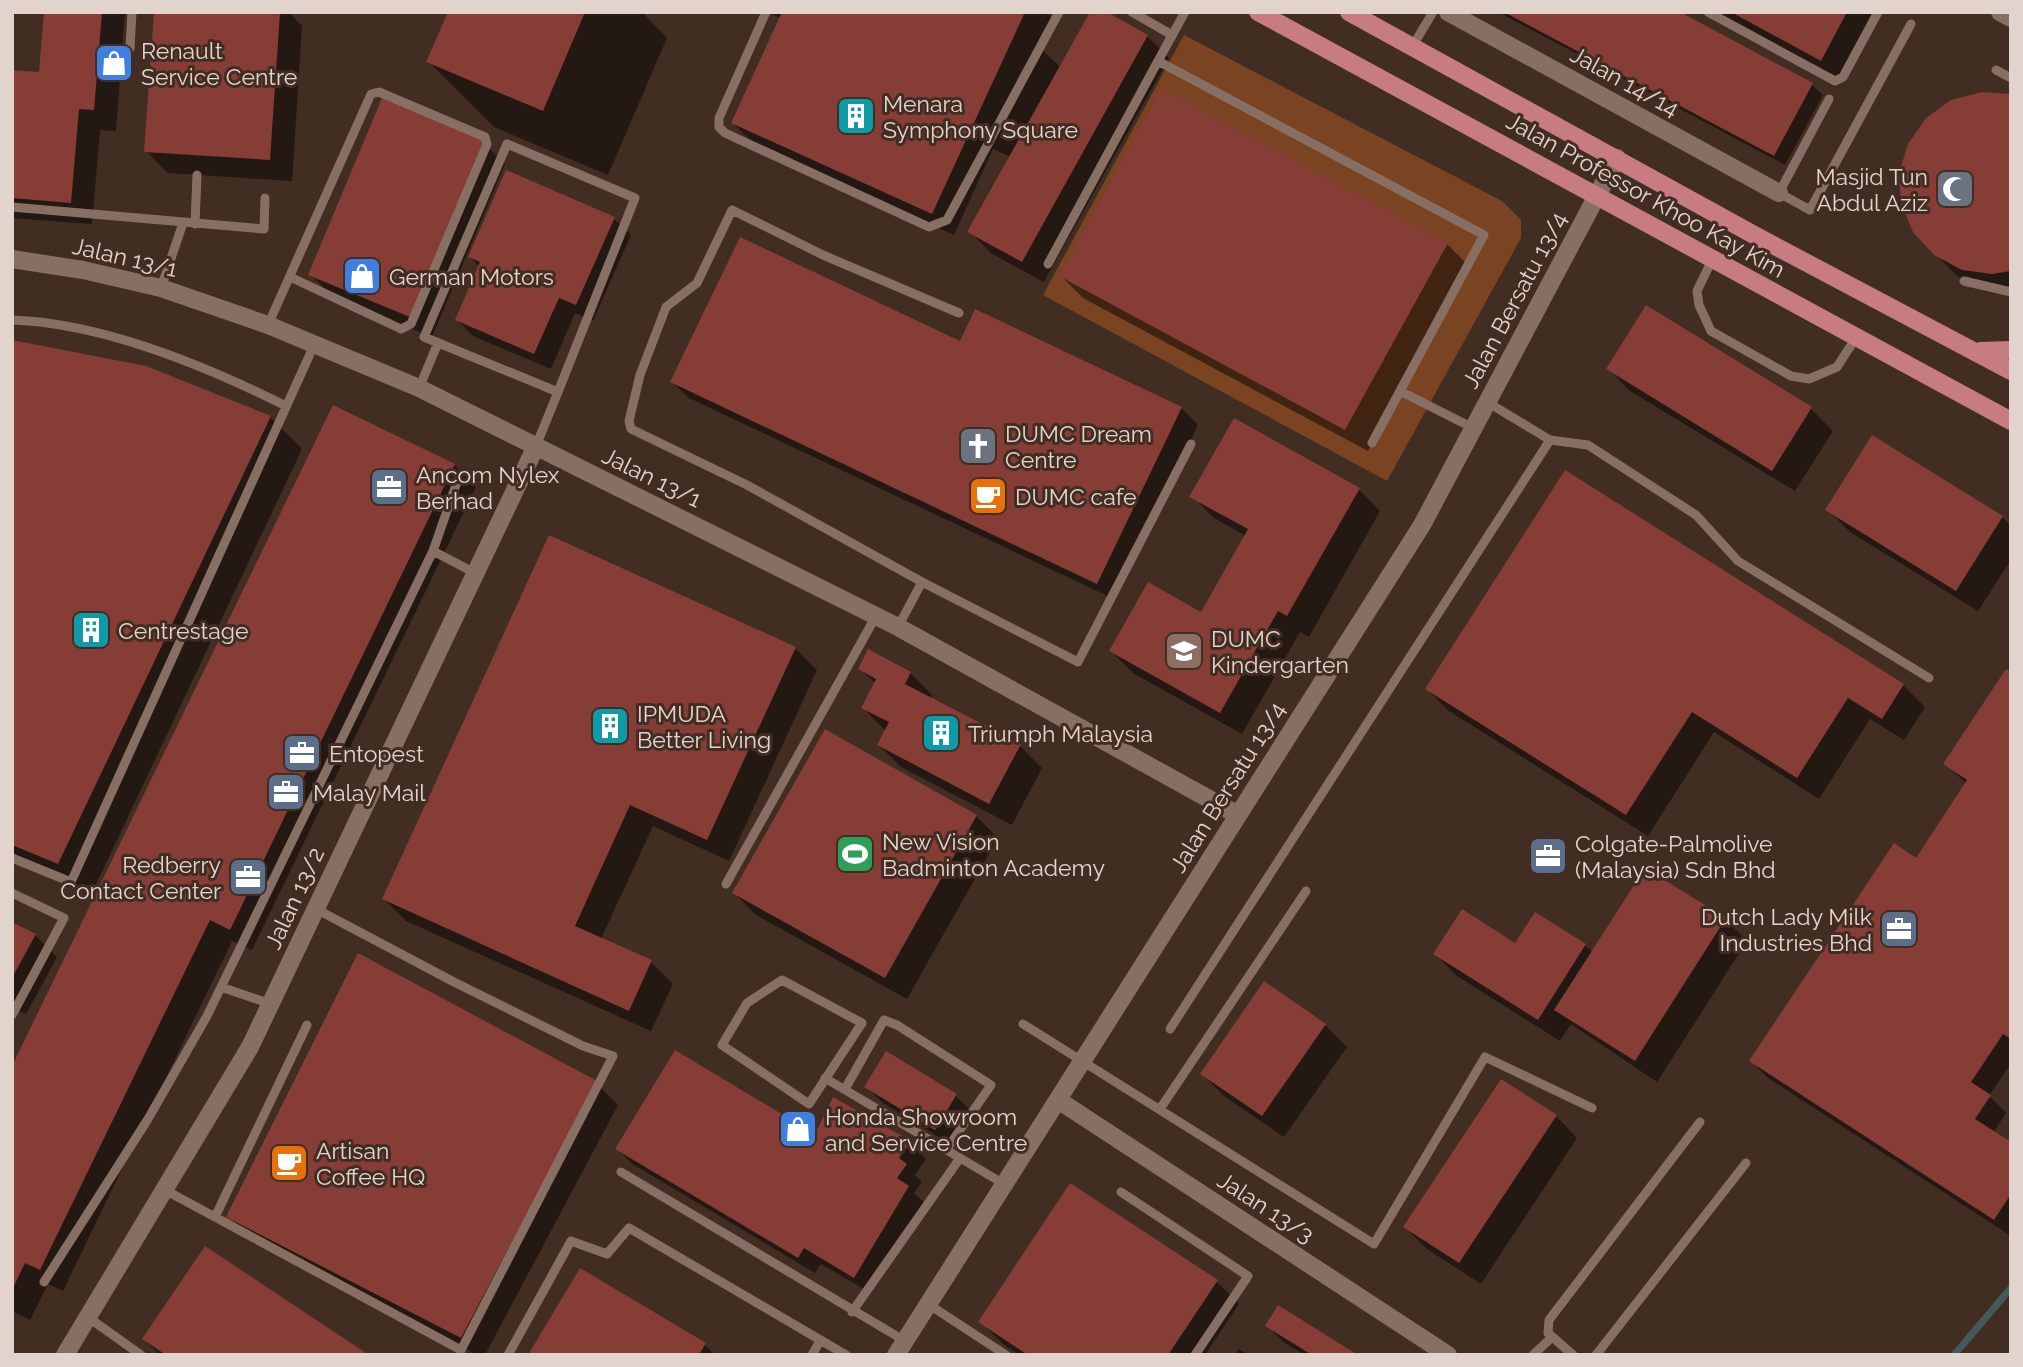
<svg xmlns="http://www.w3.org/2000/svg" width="2023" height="1367" viewBox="0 0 2023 1367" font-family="Raleway,sans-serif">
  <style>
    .green { fill: #7a4322 }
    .shadow { fill: #0007 }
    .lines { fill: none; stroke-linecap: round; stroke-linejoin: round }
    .stream { stroke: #445a58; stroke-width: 7 }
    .building { fill: #853d36 }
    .service { stroke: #886f63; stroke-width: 9 }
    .minor { stroke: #886f63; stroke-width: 18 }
    .primary { stroke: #c67c80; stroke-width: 18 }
    .labels { text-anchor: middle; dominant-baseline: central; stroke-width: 6; stroke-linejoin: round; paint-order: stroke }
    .poi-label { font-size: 23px; fill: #e2d4cd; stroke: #422d22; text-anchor: start }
    .street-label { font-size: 23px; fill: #e2d4cd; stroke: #422d22 }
  </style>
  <rect width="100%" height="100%" fill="#422d22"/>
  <path class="green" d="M1184,35L1502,201L1521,220V238L1387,481L1043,295Z"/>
  <path class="shadow" d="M45,12H125L116,131L100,130L92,224L12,218V72L40,74Z
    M155,12H289L302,26L292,181L168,173L146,151Z
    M449,12H642L667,38L608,175L494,127L428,61Z
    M766,12H1047L1053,19L1040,48L1061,68L1104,12L1147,36L1169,58L1044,282L992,254L970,232L1011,157L993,149L954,235L755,145L733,123L781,18Z
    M1498,12H1677L1812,85L1823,95L1785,165Z
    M1714,12H1881L1844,81Z
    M2011,96V295L1985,291L1958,277L1935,254Z
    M483,142L505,164L432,337L332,296L310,274Z
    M507,172L614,219L631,235L593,321L575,313L551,369L473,336L457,320L480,267L470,257Z
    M1447,244L1469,266L1368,451L1083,298L1061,276Z
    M12,342L270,417L302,449L91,895L12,862Z
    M1609,369L1811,409L1833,431L1795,491L1630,391Z
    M672,382L1181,408L1198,425L1114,599L689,398Z
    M454,465L476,487L252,950L232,941L63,1291L48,1284L30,1320L12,1311V1070Z
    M1566,473L1903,685L1925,707L1904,740L1870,719L1819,799L1714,732L1648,836L1449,711L1427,689Z
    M1358,489L1380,511L1309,637L1300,632L1242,734L1133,673L1111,651L1202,615L1246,536L1214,518L1192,496Z
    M1828,510L2002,517L2011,526V560L1978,611L1850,532Z
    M795,648L817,670L729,861L653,826L601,939L651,962L673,984L651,1031L406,921L384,899Z
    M860,669L910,673L932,695L930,699L1020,746L1042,768L1012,825L901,767L879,745L886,731L863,708L876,684Z
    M2011,674V1063L1989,1096L2006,1113L1993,1133L2011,1144V1236L1768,1078L1751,1061L1916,860L1967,784L1945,764Z
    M976,816L998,838L907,999L756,915L734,893Z
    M1725,919L1747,941L1657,1082L1571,1024L1560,1041L1457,976L1435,954L1516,946L1585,945L1593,953Z
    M12,924L35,935L57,957L26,1014L12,1007Z
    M1325,1025L1347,1047L1284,1137L1224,1096L1202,1074Z
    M596,1083L618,1105L485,1355H477L251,1238L229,1216Z
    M866,1087L956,1096L972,1112L952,1145L883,1103Z
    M1556,1116L1577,1138L1481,1284L1427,1249L1405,1227Z
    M815,1136L910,1142L926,1159L915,1175L922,1182L914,1193L925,1203L871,1293L821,1264L815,1273L634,1165L617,1149Z
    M1070,1185L1217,1282L1239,1304L1205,1355H1019L1002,1343L980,1321Z
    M1267,1325L1354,1355H1305L1283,1342Z
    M144,1339L366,1355H160Z
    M705,1345L715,1355H530Z
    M1239,1349L1249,1355H1235Z"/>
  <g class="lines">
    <path class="stream" d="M1954,1355L2011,1288"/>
  </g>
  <path class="building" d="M44,12H102L94,110L79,109L71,203L12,198V70L39,72Z
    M154,12H280L270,160L144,152Z
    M448,12H585L543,111L426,62Z
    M782,12H1025L932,214L731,123Z
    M1090,12H1107L1148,35L1022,262L967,232Z
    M1504,12H1680L1813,83L1774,156Z
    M1731,12H1847L1821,61Z
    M1161,89L1448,243L1345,430L1059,276Z
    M1982,92L2011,94V271L1992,274L1962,270L1934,255L1913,232L1901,204L1899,173L1908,144L1926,118L1951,100Z
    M382,98L484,140L410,317L308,275Z
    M506,170L615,217L576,305L559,298L534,354L455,320L480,262L468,257Z
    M740,237L960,341L975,309L1182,407L1097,584L670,382Z
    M1646,305L1812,407L1772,471L1606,369Z
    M12,340L146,366L271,416L58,864L12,845Z
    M333,405L455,464L230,930L210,920L40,1270L25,1263L12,1290V1066Z
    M1234,418L1360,488L1287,616L1278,611L1220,713L1109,651L1148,582L1201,612L1248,529L1189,497Z
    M1872,435L2003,516L1956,591L1825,510Z
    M1565,470L1904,684L1882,719L1848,698L1797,778L1692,712L1626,815L1425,689Z
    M549,535L796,647L707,840L630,805L575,926L652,960L629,1011L382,899Z
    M868,649L911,672L905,684L1021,744L989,804L877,745L889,722L861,708L876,679L858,669Z
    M2006,669L2011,672V1039L2003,1034L1971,1082L1991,1095L1975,1119L2011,1142V1194L1994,1220L1749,1061L1894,843L1916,858L1967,780L1943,764Z
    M825,729L977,815L885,978L732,893Z
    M1645,868L1726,918L1635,1061L1554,1010Z
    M1462,909L1515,943L1535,912L1586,944L1538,1020L1433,954Z
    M12,922L36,934L12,978Z
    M358,953L597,1081L461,1338L226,1217Z
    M1264,981L1326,1024L1262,1116L1200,1074Z
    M675,1050L815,1134L833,1097L911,1141L899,1158L907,1164L897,1178L909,1186L854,1278L804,1248L798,1258L615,1149Z
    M886,1051L957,1094L935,1130L864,1087Z
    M1501,1079L1557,1115L1459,1263L1403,1227Z
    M1070,1183L1218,1280L1168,1355H1028L978,1322Z
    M205,1246L369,1355H166L142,1339Z
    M580,1268L706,1343L699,1355H528Z
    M1278,1305L1358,1355H1312L1265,1326Z"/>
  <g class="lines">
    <path class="service" d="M766,12L719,118V127L725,133L929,227L947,220L1059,12
      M1132,12L1172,35
      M1708,12L1835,81L1843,77L1878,12
      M1412,47L1433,12
      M130,49L132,12
      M1158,61L1185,12
      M1996,70L2011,78
      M1829,99L1779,193L1810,210L1911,24
      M507,144L635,198L558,392L424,337Z
      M12,207L264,229L265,198
      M195,224L197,175
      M1713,258L1697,291L1699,305L1711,331L1791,376L1809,379L1837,367L1855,339
      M1048,264L1158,61L1484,235L1372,443
      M1964,281L2011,292
      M161,288L183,223
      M12,320C103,323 206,366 286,406
      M268,325L371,94L379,92L485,137L487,144L411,324L401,329L290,277
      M419,388L438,343
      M1400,391L1473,428
      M1487,402L1550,440L1588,445L1696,515L1738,561L1929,678
      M536,446L558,392
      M457,482L433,551L475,573
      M922,582L747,485L631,429L629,421L640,375L666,307L697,283L732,210L823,255L959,313
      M898,627L922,582L1078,662L1191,444
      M12,858L71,882L315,343
      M726,884L876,616
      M12,893L64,918L12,1015
      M782,980L862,1023L809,1104L722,1045L747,1003Z
      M221,987L271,1004
      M1023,1024L1374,1244L1485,1057L1592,1108
      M1170,1029L1550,440
      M825,1078L1004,1184
      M845,1089L884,1020L897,1025L991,1085L946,1150
      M1160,1109L1306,891
      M621,1172L905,1341
      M165,1190L461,1350L613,1056L583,1046L454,982L316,909
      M1121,1192L1248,1276L1195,1355
      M215,1217L307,1025
      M44,1282L148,1119L207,1016L433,551
      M928,1304L1006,1355
      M852,1312L960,1158
      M89,1318L141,1355
      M508,1355L571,1241L607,1254L629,1228L846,1355
      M812,1355L820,1341
      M1533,1355L1552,1337
      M1573,1355L1548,1333L1549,1320L1700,1122
      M1596,1355L1746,1163"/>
    <path class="minor" d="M1448,12L1779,193
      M2000,12L2011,18
      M12,259L83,270L161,288L268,325L419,388L898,627L1238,815
      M1058,1100L1448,1355
      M65,1355L250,1047L536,446
      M896,1355L1422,525L1617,158"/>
    <path class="primary" d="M1258,12L2011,421
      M1349,12L1756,236L2011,371
      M1980,351L2011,350"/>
  </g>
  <defs>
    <symbol id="shop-square" viewBox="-11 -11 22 22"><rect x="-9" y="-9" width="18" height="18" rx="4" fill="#3f7fe0" stroke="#422d22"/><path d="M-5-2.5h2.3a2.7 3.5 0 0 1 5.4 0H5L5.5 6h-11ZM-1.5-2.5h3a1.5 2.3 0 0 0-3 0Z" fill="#fff"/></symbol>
    <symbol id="building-square" viewBox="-11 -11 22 22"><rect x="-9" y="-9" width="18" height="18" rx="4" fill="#0f9aa8" stroke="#422d22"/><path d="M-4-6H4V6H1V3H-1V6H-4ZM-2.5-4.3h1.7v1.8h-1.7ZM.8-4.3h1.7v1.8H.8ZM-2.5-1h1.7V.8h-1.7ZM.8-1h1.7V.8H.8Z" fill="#fff"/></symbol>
    <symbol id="mosque-square" viewBox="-11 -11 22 22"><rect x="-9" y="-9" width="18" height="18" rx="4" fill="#6b7280" stroke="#422d22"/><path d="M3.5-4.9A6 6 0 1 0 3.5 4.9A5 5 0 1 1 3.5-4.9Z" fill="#fff"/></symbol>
    <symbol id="church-square" viewBox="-11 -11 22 22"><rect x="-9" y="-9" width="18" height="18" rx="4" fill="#6b7280" stroke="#422d22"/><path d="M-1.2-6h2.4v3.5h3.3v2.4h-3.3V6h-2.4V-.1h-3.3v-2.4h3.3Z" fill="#fff"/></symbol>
    <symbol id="office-square" viewBox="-11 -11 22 22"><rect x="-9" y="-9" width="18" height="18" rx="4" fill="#5c6f8a" stroke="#422d22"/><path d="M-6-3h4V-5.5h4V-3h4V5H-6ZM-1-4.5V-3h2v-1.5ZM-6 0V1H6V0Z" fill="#fff"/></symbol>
    <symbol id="cafe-square" viewBox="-11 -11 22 22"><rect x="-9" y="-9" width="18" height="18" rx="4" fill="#e8710a" stroke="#422d22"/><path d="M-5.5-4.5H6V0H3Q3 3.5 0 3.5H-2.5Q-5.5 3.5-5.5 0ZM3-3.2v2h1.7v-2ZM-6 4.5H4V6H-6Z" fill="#fff"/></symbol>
    <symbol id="school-square" viewBox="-11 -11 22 22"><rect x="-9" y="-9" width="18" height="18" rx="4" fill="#8d6e63" stroke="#422d22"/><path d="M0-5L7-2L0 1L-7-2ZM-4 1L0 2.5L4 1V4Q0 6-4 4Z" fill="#fff"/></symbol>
    <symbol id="stadium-square" viewBox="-11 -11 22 22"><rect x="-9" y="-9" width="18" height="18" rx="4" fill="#2e9e5b" stroke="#422d22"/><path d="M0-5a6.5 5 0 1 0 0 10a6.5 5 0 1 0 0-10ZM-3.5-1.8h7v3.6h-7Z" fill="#fff"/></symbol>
  </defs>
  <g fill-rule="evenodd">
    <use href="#shop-square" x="92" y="41" width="44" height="44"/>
    <use href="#building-square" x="834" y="94" width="44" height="44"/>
    <use href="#mosque-square" x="1933" y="167" width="44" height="44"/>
    <use href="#shop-square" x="340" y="254" width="44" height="44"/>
    <use href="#church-square" x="956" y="424" width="44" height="44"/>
    <use href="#office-square" x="367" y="465" width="44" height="44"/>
    <use href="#cafe-square" x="966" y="474" width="44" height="44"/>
    <use href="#building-square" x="69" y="608" width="44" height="44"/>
    <use href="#school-square" x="1162" y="629" width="44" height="44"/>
    <use href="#building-square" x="588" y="704" width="44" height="44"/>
    <use href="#building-square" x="919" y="711" width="44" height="44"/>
    <use href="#office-square" x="280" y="731" width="44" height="44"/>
    <use href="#office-square" x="264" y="770" width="44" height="44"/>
    <use href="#stadium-square" x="833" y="832" width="44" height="44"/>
    <use href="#office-square" x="1526" y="834" width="44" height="44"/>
    <use href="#office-square" x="226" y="855" width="44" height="44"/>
    <use href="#office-square" x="1877" y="907" width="44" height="44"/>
    <use href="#shop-square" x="776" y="1107" width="44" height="44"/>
    <use href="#cafe-square" x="267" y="1141" width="44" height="44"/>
  </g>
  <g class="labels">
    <g class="poi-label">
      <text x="141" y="50">Renault<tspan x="141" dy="26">Service Centre</tspan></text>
      <text x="883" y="103">Menara<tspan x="883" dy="26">Symphony Square</tspan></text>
      <text x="1928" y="176" text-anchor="end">Masjid Tun<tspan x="1928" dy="26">Abdul Aziz</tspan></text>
      <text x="389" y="276">German Motors</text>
      <text x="1005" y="433">DUMC Dream<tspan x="1005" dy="26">Centre</tspan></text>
      <text x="416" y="474">Ancom Nylex<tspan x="416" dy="26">Berhad</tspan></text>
      <text x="1015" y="496">DUMC cafe</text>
      <text x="118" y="630">Centrestage</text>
      <text x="1211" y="638">DUMC<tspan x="1211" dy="26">Kindergarten</tspan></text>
      <text x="637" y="713">IPMUDA<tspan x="637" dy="26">Better Living</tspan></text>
      <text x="968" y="733">Triumph Malaysia</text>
      <text x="329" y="753">Entopest</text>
      <text x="313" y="792">Malay Mail</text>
      <text x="882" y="841">New Vision<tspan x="882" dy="26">Badminton Academy</tspan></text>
      <text x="1575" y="843">Colgate-Palmolive<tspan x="1575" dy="26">(Malaysia) Sdn Bhd</tspan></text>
      <text x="221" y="864" text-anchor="end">Redberry<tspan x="221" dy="26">Contact Center</tspan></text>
      <text x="1872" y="916" text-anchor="end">Dutch Lady Milk<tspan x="1872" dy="26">Industries Bhd</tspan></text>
      <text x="825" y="1116">Honda Showroom<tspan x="825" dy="26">and Service Centre</tspan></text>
      <text x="316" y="1150">Artisan<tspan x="316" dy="26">Coffee HQ</tspan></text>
    </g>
    <g class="street-label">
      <text transform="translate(1625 81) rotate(29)">Jalan 14/14</text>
      <text transform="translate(1646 195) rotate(29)">Jalan Professor Khoo Kay Kim</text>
      <text transform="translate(125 257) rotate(13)">Jalan 13/1</text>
      <text transform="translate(1514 300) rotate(-62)">Jalan Bersatu 13/4</text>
      <text transform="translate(652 477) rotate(26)">Jalan 13/1</text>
      <text transform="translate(1227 787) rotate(-58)">Jalan Bersatu 13/4</text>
      <text transform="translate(294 898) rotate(-65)">Jalan 13/2</text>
      <text transform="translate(1266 1207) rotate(33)">Jalan 13/3</text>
    </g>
  </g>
  <rect width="2023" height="1367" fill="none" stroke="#e2d4cd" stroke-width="28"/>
</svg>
